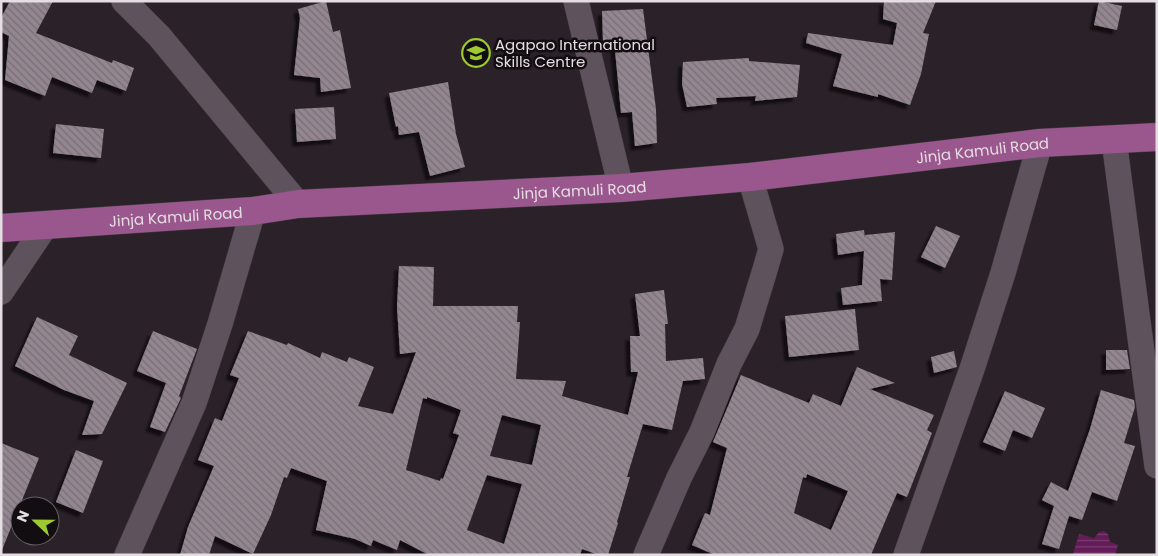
<svg xmlns="http://www.w3.org/2000/svg" width="1158" height="556" viewBox="0 0 1158 556" font-family="Poppins,sans-serif">
  <style>
    .water { fill: url(#water-rules) }
    .building { fill: url(#building-back-hatch); fill-rule: evenodd; filter: url(#shadow) }
    .lines { fill: none; stroke-linecap: round; stroke-linejoin: round }
    .minor-casing { stroke: #463d44; stroke-width: 26 }
    .major-casing { stroke: #463d44; stroke-width: 29 }
    .minor { stroke: #5e535c; stroke-width: 25 }
    .major { stroke: #99578d; stroke-width: 28 }
    .labels { text-anchor: middle; dominant-baseline: central; stroke-width: 5; stroke-linejoin: round; paint-order: stroke }
    .poi-label { font-size: 15px; fill: #e4dde2; stroke: #110d10; text-anchor: start }
    .street-label { font-size: 15px; fill: #e4dde2; stroke: #110d10 }
  </style>
  <defs>
    <pattern id="water-rules" width="6" height="5" patternUnits="userSpaceOnUse" patternTransform="scale(1.25)"><rect width="6" height="5" fill="#631c57"/><path d="M0 2.5h6" fill="none" stroke="#793d6f"/></pattern>
    <pattern id="building-back-hatch" width="6" height="6" patternUnits="userSpaceOnUse" patternTransform="scale(1.25)"><rect width="6" height="6" fill="#938690"/><path d="M-1 5l2 2M0 0l6 6M5-1l2 2" fill="none" stroke="#776e75"/></pattern>
    <filter id="shadow"><feDropShadow dx="-4.5" dy="4.5" stdDeviation="1" flood-color="#0009"/></filter>
  </defs>
  <rect width="100%" height="100%" fill="#2b2129"/>
  <path class="water" d="M1104,531L1108,534L1110,542L1118,545L1115,555L1073,554L1079,534L1094,538L1099,532Z"/>
  <path class="building" d="M10,1H53L36,33L112,63L113,60L134,68L126,91L97,80L92,93L52,77L45,96L5,80L9,36L1,32V18Z
    M326,1L333,32L340,30L351,88L321,92L320,78L294,75L300,18L298,9Z
    M884,1H936L923,33L929,34L921,74L910,105L878,94V97L833,86L842,54L806,43L808,33L893,45L897,23L883,19Z
    M1099,1L1122,6L1117,30L1094,25Z
    M643,9L656,109L657,143L635,146L632,112L621,113L614,40L603,41L602,11Z
    M749,58V61L800,65L797,97L755,101L756,96L716,98L717,104L687,107L682,84L683,62Z
    M448,82L456,134L465,167L430,176L419,132L399,135L398,126L396,127L389,93Z
    M334,107L336,139L297,142L295,109Z
    M56,124L104,129L101,158L53,153Z
    M936,226L960,236L945,268L921,257Z
    M864,230L865,238V235L895,232L892,280L880,279L882,301L843,305L841,288L862,285L864,251L838,255L836,234Z
    M399,266L434,267L433,306H518L517,322H520L516,379L566,381L562,396L628,415L638,372H631L630,336H640L635,294L664,290L668,324H665L666,361L703,358L705,379L683,381L672,430L643,424L627,477H630L617,522L618,523L608,555H599L582,549L580,555H429L400,540L397,550L373,540L371,546L355,539L316,530L327,481L291,468L287,478L284,477L271,515L253,554L215,536L209,555H180L188,527L214,466L198,460L215,418L222,421L239,378L230,375L248,331L287,345L288,343L320,358L322,352L347,362L349,357L374,367L358,406L393,414L416,352L400,354L397,307ZM427,397L461,410L453,433L459,435L443,479L441,478L440,481L406,470L423,398L427,399ZM502,415L541,425L532,465L490,456ZM487,475L522,484L504,544L467,530Z
    M855,309L859,350L789,357L785,316Z
    M37,317L78,336L69,355L127,383L102,434L82,435L94,401L64,390L15,366Z
    M153,331L197,349L179,396L181,398L165,432L150,427L166,383L137,371Z
    M1106,350H1127L1130,369L1106,370Z
    M954,351L957,367L934,373L931,357Z
    M857,367L895,383L870,389L934,415L927,430L932,433L907,497L897,493L871,555H715L692,545L705,513L710,515L727,448L713,442L741,375L809,403L813,394L841,406ZM807,474L848,491L831,530L794,513L803,477L806,478Z
    M1101,390L1134,400L1135,407L1124,443L1135,446L1117,501L1092,492L1082,520L1069,516L1059,549L1042,544L1054,506L1042,500L1051,482L1068,491L1090,429Z
    M1005,391L1045,408L1032,438L1013,430L1005,451L983,442Z
    M1,443L39,458L2,550H1Z
    M76,450L103,461L83,513L56,502Z"/>
  <g class="lines">
    <defs>
      <path id="minor" d="M124,1L159,36L298,204
        M576,1L621,188
        M1114,140L1157,466
        M1,292L46,225
        M127,555L194,403L220,324L253,211
        M646,555L679,478L702,432L729,364L747,329L764,273L771,249L750,177
        M906,555L972,369L1003,273L1040,143"/>
      <g id="major">
        <path id="s1" d="M1,228L253,211L298,204L621,188L750,177L1040,143L1157,137"/>
      </g>
    </defs>
    <use href="#minor" class="minor-casing"/>
    <use href="#major" class="major-casing"/>
    <use href="#minor" class="minor"/>
    <use href="#major" class="major"/>
  </g>
  <defs>
    <symbol id="school-ring" viewBox="-11 -11 22 22"><circle r="9.5" fill="#110d10" stroke="#9dca2f" stroke-width="1.5"/><path d="M0-5L7-2L0 1L-7-2ZM-4 1L0 2.5L4 1V4Q0 6-4 4Z" fill="#9dca2f"/></symbol>
  </defs>
  <g fill-rule="evenodd">
    <use href="#school-ring" x="460" y="37" width="32" height="32"/>
  </g>
  <g class="labels">
    <g class="poi-label">
      <text x="495" y="44">Agapao International<tspan x="495" dy="17">Skills Centre</tspan></text>
    </g>
    <g class="street-label">
      <text stroke="none"><textPath href="#s1" startOffset="985">Jinja Kamuli Road</textPath></text>
      <text stroke="none"><textPath href="#s1" startOffset="580">Jinja Kamuli Road</textPath></text>
      <text stroke="none"><textPath href="#s1" startOffset="175">Jinja Kamuli Road</textPath></text>
    </g>
  </g>
  <rect width="1158" height="556" fill="none" stroke="#e4dde2" stroke-width="5"/>
  <g transform="translate(35 521) rotate(292)"><circle r="24" fill="#110d10" stroke="#656064"/>
  <path d="M0-4L9 19L0 12L-9 19Z" fill="#9dca2f"/>
  <text y="-8" font-size="14" font-weight="bold" text-anchor="middle" fill="#e4dde2">N</text>
  </g>
</svg>
